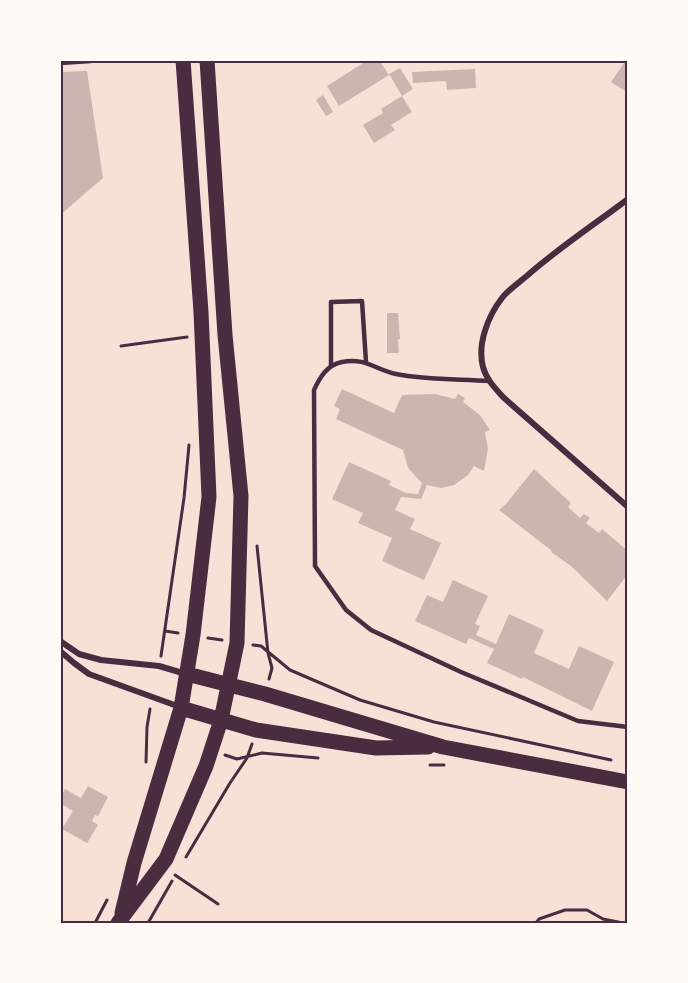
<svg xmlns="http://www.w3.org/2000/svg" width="688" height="983" viewBox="0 0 688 983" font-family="Arial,sans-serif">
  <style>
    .building { fill: #ccb4b1 }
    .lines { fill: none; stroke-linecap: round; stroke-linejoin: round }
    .path { stroke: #4a2c40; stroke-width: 3 }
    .service { stroke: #4a2c40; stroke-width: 4.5 }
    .minor { stroke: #4a2c40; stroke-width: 6 }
    .primary { stroke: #4a2c40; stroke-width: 15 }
    .neatline { fill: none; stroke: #4a2c40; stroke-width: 2 }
  </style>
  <rect width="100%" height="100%" fill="#f7e1d7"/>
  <path class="building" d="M368,60H379L389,75L339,106L327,86Z
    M626,60H628V87L625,91L611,82Z
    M400,68L413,89L402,96L389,74Z
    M475,69L476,88L447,90L446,81L413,83L412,72Z
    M87,71L103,178L60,215V72Z
    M323,95L333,112L326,116L316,100Z
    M402,96L412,112L391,125L395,130L374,143L363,125L383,113L381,109Z
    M387,313H398L400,339H398L399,353H387Z
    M342,389L394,413L402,395L435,394L455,399L458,394L465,398L463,402L480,415L490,430L485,432L488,449L484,471L474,466L468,475L454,485L441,488L427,485L421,499L401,497L395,510L415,519L410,529L441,543L424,580L382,561L392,538L358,523L363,513L332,499L349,462L391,481L389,485L406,493L418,494L422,483L408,468L403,450L336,419L340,409L334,406Z
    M534,469L571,503L568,507L580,518L584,514L590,518L586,523L599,533L602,529L628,551V574L607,601L571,566L551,552L552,551L499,510L506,504Z
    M453,580L488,596L475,624L480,626L476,635L496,644L509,614L544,630L534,653L569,669L579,646L614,662L592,711L523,677L522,679L487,663L494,649L469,638L466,644L415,621L427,595L443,602Z
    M88,786L108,797L98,816L95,815L92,821L98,825L87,843L62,829L73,811L60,803V798L65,789L81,798Z"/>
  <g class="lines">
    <path class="path" d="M121,346L187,337
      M257,546L268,653L272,668L269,679
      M165,631L178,633
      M208,638L222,640
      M253,645L261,646L290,670L360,700L434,722L611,760
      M161,656L184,498L189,445
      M225,755L237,759L262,753L318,758
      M146,762L147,727L150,709
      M430,765H444
      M186,857L230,783L247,758L252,744
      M175,875L218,904
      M95,923L107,900
      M148,923L172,881
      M536,923L539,919L565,910H587L603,919L623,923"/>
    <path class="service" d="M60,63L91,61
      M331,366V302L362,301L366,362
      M489,381C458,379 426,380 396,374C376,370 365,357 342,362C327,365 320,377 314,390L315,566L346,610L371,630L461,672L578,721L628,727"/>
    <path class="minor" d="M628,199C595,224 560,247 529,274C520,282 509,289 502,298C488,316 477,344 483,367C486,379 495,388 503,397L628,507
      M60,641L79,654L101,660L159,666L186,674
      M60,651L74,663L89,674L180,707"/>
    <path class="primary" d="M187,674L265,694L443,747L628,782
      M181,708L256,730L376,748L428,747
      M122,913L134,863L181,708L193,635L209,497L201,312L183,60
      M118,923L166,859L206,766L221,720L237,643L241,496L225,335L207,60"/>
  </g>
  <rect width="688" height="983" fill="none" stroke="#fffaf5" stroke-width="123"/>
  <rect x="62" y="62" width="564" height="860" class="neatline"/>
</svg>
